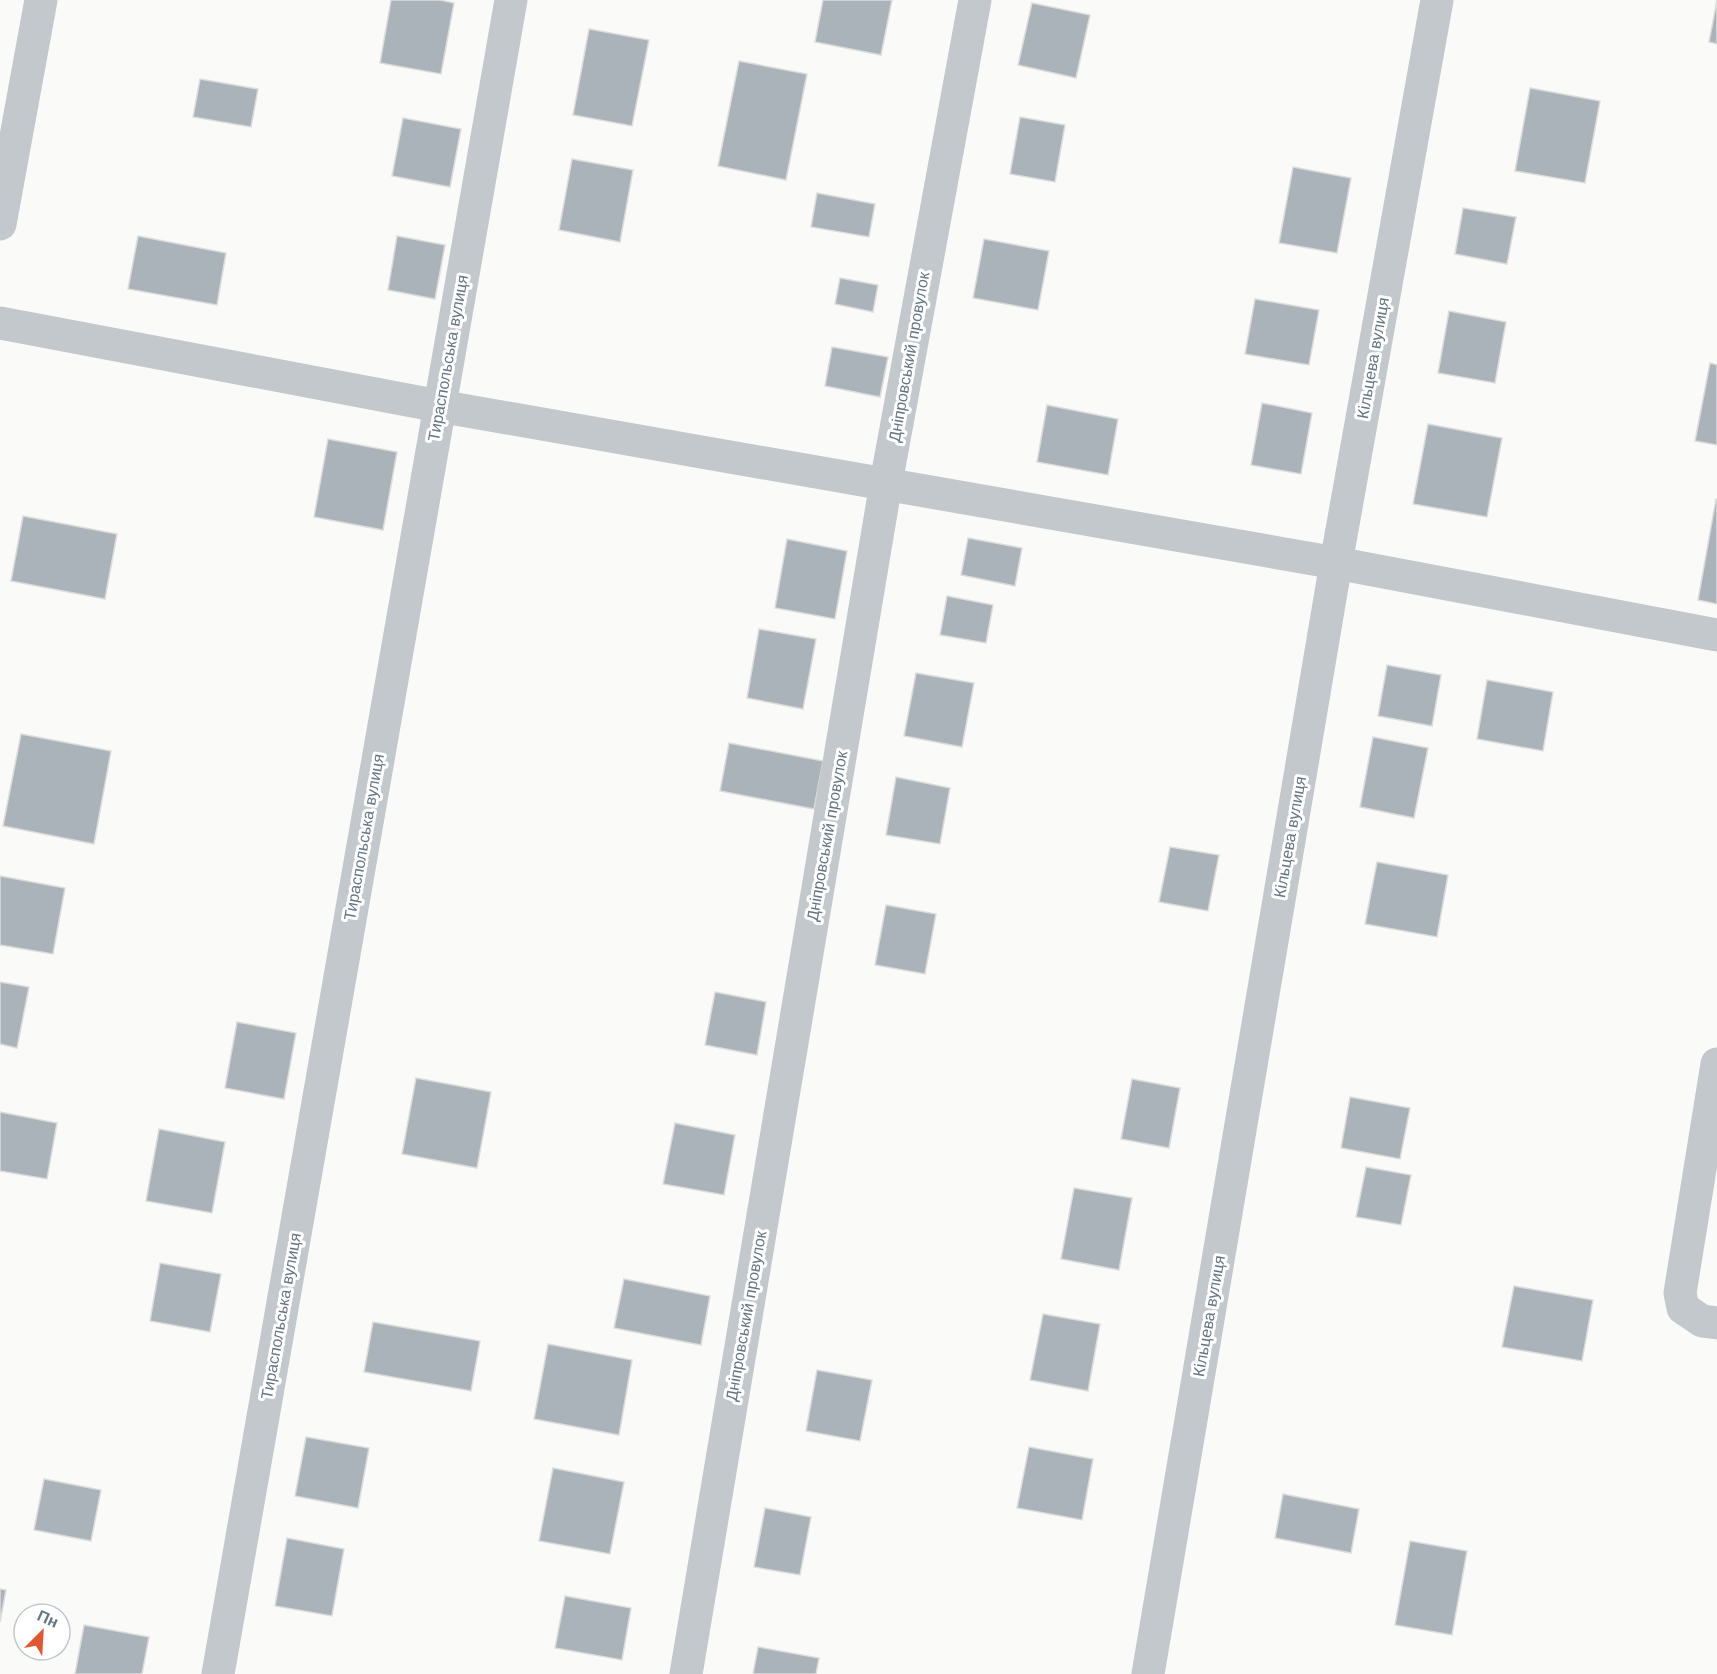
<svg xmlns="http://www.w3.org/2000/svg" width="1717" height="1674" viewBox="0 0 1717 1674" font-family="'Work Sans',sans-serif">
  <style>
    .building { fill: #aab3b9; stroke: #dcdcda; stroke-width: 1.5 }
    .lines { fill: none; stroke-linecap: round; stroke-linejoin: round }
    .minor { stroke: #c3c8cc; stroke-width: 33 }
    .labels { text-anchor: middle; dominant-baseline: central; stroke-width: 6; stroke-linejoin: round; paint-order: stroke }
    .street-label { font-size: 16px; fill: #657683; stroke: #fff }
  </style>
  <rect width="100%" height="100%" fill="#fafaf8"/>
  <path class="building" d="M391,0H440L454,3L441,74L380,63Z
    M823,0H892L881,55L815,42Z
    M1717,0V44L1709,42Z
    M1032,3L1090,15L1076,78L1018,65Z
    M589,29L649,40L632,126L573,115Z
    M739,61L807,74L786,180L718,166Z
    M200,79L258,89L251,127L193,117Z
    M1530,88L1600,101L1585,183L1515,171Z
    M1020,117L1065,125L1055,182L1010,174Z
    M403,118L461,129L450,187L392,176Z
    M572,159L633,170L620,242L559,230Z
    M1293,167L1351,178L1337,253L1279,243Z
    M817,193L875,204L869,237L811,227Z
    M1463,208L1516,217L1507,264L1455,254Z
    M138,236L226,253L217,305L128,289Z
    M397,236L445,245L435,299L388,290Z
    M984,239L1049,251L1038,310L973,298Z
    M840,278L878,285L873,312L835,304Z
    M1255,299L1319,310L1309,365L1245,354Z
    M1449,311L1506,322L1495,383L1438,373Z
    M832,347L888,357L880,397L825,386Z
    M1710,363L1717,365V445L1695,441Z
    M1262,403L1312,413L1301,474L1251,465Z
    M1047,405L1118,419L1108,475L1037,462Z
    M1428,424L1502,438L1487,517L1413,504Z
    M328,439L397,452L383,530L314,517Z
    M1716,499H1717V604L1698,600Z
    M23,516L117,534L105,599L11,581Z
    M968,538L1022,548L1015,586L961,575Z
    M787,539L847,551L835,619L775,608Z
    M947,596L993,605L986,643L940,635Z
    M759,629L816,639L803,709L747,698Z
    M1387,665L1441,675L1432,726L1378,716Z
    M916,673L974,683L962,747L904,736Z
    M1487,680L1553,692L1543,751L1477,739Z
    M21,734L111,751L94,844L3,826Z
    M1373,737L1428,748L1414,818L1360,807Z
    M729,743L823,761L814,809L720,791Z
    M896,777L950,788L940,844L886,835Z
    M1170,847L1219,855L1208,911L1159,902Z
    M1377,862L1448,875L1437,937L1365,924Z
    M0,876L65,888L53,954L0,945Z
    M886,905L936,914L925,974L875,965Z
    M0,982L29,987L17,1048L0,1044Z
    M715,992L766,1002L757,1055L705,1045Z
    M237,1022L296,1033L284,1099L225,1088Z
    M416,1078L491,1092L477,1168L402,1154Z
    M1132,1079L1180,1088L1169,1148L1121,1139Z
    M1350,1097L1410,1108L1400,1159L1341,1148Z
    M0,1112L57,1123L47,1179L0,1171Z
    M675,1123L735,1135L724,1195L663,1184Z
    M159,1129L225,1142L212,1213L146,1201Z
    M1366,1167L1411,1175L1401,1225L1356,1217Z
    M1074,1188L1132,1198L1119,1270L1061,1259Z
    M160,1263L221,1274L210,1332L150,1321Z
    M624,1279L710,1296L701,1345L614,1328Z
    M1514,1286L1593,1300L1582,1361L1502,1347Z
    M1043,1314L1100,1324L1088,1391L1030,1380Z
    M373,1322L480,1341L471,1391L364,1372Z
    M548,1344L632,1360L619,1435L534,1419Z
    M817,1370L872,1380L860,1441L806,1431Z
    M306,1437L369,1448L358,1508L295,1496Z
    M1029,1447L1093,1459L1082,1520L1017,1508Z
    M553,1468L624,1482L610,1554L539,1541Z
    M44,1479L101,1490L91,1541L34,1530Z
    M1283,1494L1359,1509L1351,1553L1275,1538Z
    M765,1508L811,1517L800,1575L754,1567Z
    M287,1538L344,1549L332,1616L275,1606Z
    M1410,1541L1467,1551L1452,1635L1395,1625Z
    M0,1589L6,1590L0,1622Z
    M565,1596L631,1608L622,1660L555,1648Z
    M84,1625L149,1637L142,1674H75Z
    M758,1647L819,1658L816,1674H753Z"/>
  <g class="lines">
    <path class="minor" d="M0,224L41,0
      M0,323L439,406L1336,563L1717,635
      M1717,1064L1680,1293L1683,1308L1702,1321L1717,1323
      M218,1674L511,0
      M686,1674L886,483L975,0
      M1148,1674L1336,563L1437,0"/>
  </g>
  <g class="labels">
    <g class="street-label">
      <text transform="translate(909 357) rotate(-80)">Дніпровський провулок</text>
      <text transform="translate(448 358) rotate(-80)">Тираспольська вулиця</text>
      <text transform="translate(1373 358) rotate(-80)">Кільцева вулиця</text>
      <text transform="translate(827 836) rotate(-80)">Дніпровський провулок</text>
      <text transform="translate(364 837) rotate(-80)">Тираспольська вулиця</text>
      <text transform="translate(1290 837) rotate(-80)">Кільцева вулиця</text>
      <text transform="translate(281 1316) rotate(-80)">Тираспольська вулиця</text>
      <text transform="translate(746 1316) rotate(-80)">Дніпровський провулок</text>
      <text transform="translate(1209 1316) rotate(-80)">Кільцева вулиця</text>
    </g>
  </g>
  <g transform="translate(42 1632) rotate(24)"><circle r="28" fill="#ffffff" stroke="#c1c8cd" stroke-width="1.5"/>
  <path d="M0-4.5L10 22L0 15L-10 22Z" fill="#e4572e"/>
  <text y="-9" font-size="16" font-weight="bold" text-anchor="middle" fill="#657683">Пн</text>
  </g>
</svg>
